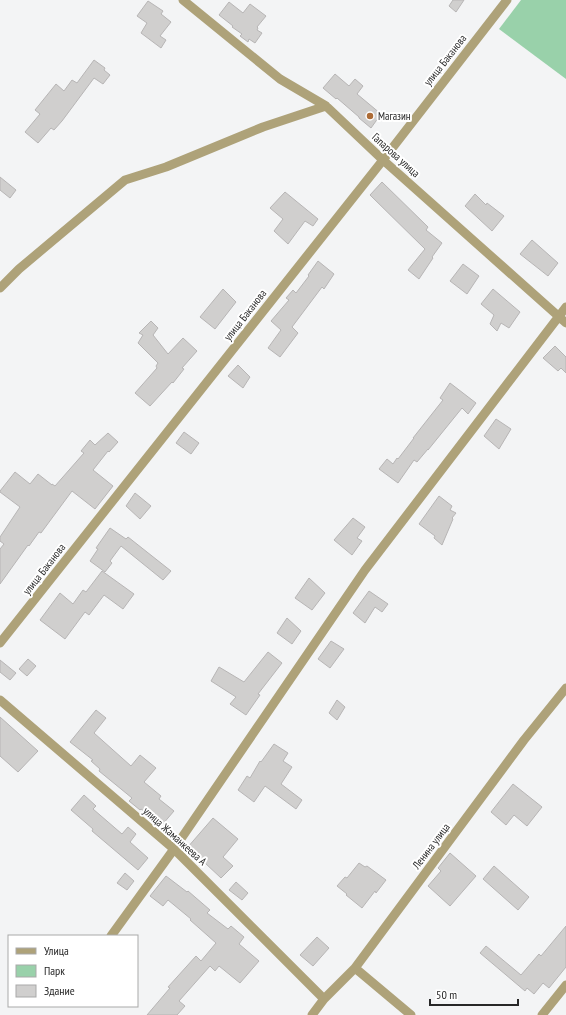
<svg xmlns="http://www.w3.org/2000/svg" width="566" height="1015" viewBox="0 0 566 1015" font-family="'PT Sans Narrow',sans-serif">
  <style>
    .green { fill: #99d1aa }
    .building { fill: #d0cfce; stroke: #b7b5b5 }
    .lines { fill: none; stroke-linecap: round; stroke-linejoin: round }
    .street { stroke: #aea279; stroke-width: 9 }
    .poi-dot { fill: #ad6c36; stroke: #fff; stroke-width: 1.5 }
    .labels { text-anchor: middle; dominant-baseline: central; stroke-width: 4; stroke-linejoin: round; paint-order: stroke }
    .street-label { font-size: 11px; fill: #272727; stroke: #fff }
    .poi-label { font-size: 11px; fill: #272727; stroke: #fff; text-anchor: start }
  </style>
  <rect width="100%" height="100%" fill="#f3f4f5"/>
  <path class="green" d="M521,0H566V79L499,29Z"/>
  <path class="building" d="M453,0H464L456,12L449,6Z
    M148,1L163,11L161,14L171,22L160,36L166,40L161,48L141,33L147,23L137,16Z
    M229,2L243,13L250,4L266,16L257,27L258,28L257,30L262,33L255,43L249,39L248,42L240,36L242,34L232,27L233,26L219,15Z
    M94,60L105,68L104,70L110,75L103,84L94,78L62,121L54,130L51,128L38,143L25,132L40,114L35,110L56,84L64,91L72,80L77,83Z
    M335,74L349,86L355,79L363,86L357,94L381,114L371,128L359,118V117L337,98L336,99L323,88Z
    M0,177L16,190L10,198L0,190Z
    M382,182L428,227L426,230L442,243L432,257L433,258L419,279L408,270L425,249L370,195Z
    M285,192L318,219L313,226L305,221L288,244L274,231L283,219L270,208Z
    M475,194L486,205L487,203L504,216L492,231L465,206Z
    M532,240L558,263L548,276L520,254Z
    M318,261L334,274L324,289L322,287L292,327L298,333L280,357L268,348L281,330L271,321L289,300L286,298L293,290L296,293L309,276L308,275Z
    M463,264L479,276L467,294L450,281Z
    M223,289L236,302L215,329L200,317Z
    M493,289L520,312L509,328L501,323L497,331L490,324L494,315L481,304Z
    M151,321L158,328L153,335L168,354L183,338L197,351L182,368L184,369L173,383L172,382L150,406L135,393L157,368L156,366L158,363L138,343L143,335L139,333Z
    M555,346L566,357V373L561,368L558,371L543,358Z
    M238,365L250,377L243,388L228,376Z
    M450,383L476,403L468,414L462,408L428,450V449L417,462L414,460L398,483L379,469L387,459L393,464L397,458L398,459L414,438H413L443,400L440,398Z
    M496,419L511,429L499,449L484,436Z
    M184,432L199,443L191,454L176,443Z
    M108,433L118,442L109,452L108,451L93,470L113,486L95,509L72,491L41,533L39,532L29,546L28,545L0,584V549L4,544L0,541V537L20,507L0,492V491L15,472L30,484L38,474L52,485V484L55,486L84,453L81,451L90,440L95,445Z
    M135,493L151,506L140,519L126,506Z
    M439,496L452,506L450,510L456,513L452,518L453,519L442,545L434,538L435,536L419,524Z
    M353,518L365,527L357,538L362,541L352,555L334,540Z
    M110,528L126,539L128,537L171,571L163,580L121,546L110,561L112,563L105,572L90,561L98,549L96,548Z
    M102,571L134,594L123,609L104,595L89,615L85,612L65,639L40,620L60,593L73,604L83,590L86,592Z
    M309,578L325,593L312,610L295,598Z
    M369,591L388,604L382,612L375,607L365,623L353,613Z
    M287,618L301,631L292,644L277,633Z
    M331,641L344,649L330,668L318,659Z
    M268,652L282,663L258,694L260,695L246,715L230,704L236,697L211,681L219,667L244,682Z
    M28,659L36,666L27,676L19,669Z
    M0,660L16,673L10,680L0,672Z
    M337,700L345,707L337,720L329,713Z
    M96,710L106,718L94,733L131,766L140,755L156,768L144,782L161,796L159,799L174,811L162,825L141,809L140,810L129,801L132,798L99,771L100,769L91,761L93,760L70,742Z
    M0,717L38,751L18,772L0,756Z
    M274,744L288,753L283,761L292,767L281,784L302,800L296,809L265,786L254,802L238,790L247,776L250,778L260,761L261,762Z
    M513,784L542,807L527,826L514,815L506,825L491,812Z
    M84,795L96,806L93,809L122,834L128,827L136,834L130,842L148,858L138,870L92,831L93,829L71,810Z
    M213,818L238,839L223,857L233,866L221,878L205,863V864L187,848Z
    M450,853L476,876L450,906L428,886L441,871L438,868Z
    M359,863L365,867L367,866L386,880L376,893L375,891L362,908L346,895L347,894L337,886L345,877L347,878Z
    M494,866L529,897L518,910L483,879Z
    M125,873L134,881L127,890L117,883Z
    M166,876L187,892L188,891L210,910L207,913L228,929L231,926L244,937L239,944L259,961L240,983L219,966L215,971L210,966L179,1001L185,1006L177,1015H147L170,988L168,987L196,956L201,961L216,943L190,920L191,919L168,900L163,906L150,896Z
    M236,882L248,893L242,900L229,890Z
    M566,926V967L549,988L543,983L534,994L527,988L525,991L480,953L486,946L521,975L539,954L541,956Z
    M317,937L329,948L313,966L300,955Z"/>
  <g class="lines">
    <path class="street" d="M183,0L280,79L326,106L383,160L566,323
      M0,288L19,269L125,180L166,167L263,127L326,106
      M0,643L383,160L507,0
      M0,700L174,849L324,999
      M111,936L174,849L365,570L566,307
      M355,968L411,1015
      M312,1015L324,999L355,968L524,740L566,688
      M542,1015L566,985"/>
  </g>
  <circle class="poi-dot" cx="370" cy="116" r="4"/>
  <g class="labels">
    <g class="street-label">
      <text transform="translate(445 60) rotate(-52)">улица Баканова</text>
      <text transform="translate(396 155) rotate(42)">Гапарова улица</text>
      <text transform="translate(245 315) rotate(-52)">улица Баканова</text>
      <text transform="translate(44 569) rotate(-52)">улица Баканова</text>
      <text transform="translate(175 836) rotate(42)">улица Жаманкеева А</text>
      <text transform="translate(431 846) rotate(-53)">Ленина улица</text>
    </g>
    <g class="poi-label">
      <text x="378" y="116">Магазин</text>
    </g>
  </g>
  <rect x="8" y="935" width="130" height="72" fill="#ffffff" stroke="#a9a9a9"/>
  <rect x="16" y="948" width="20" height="6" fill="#aea279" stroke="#a9a9a9"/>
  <text x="44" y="955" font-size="12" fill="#272727">Улица</text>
  <rect x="16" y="965" width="20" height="12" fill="#99d1aa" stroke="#a9a9a9"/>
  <text x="44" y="975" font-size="12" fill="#272727">Парк</text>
  <rect x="16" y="985" width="20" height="12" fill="#d0cfce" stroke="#a9a9a9"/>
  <text x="44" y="995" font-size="12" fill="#272727">Здание</text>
  <path d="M430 999v6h88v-6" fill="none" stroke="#272727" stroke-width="2"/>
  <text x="436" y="999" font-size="12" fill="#272727" stroke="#ffffff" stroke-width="3" paint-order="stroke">50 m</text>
</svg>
